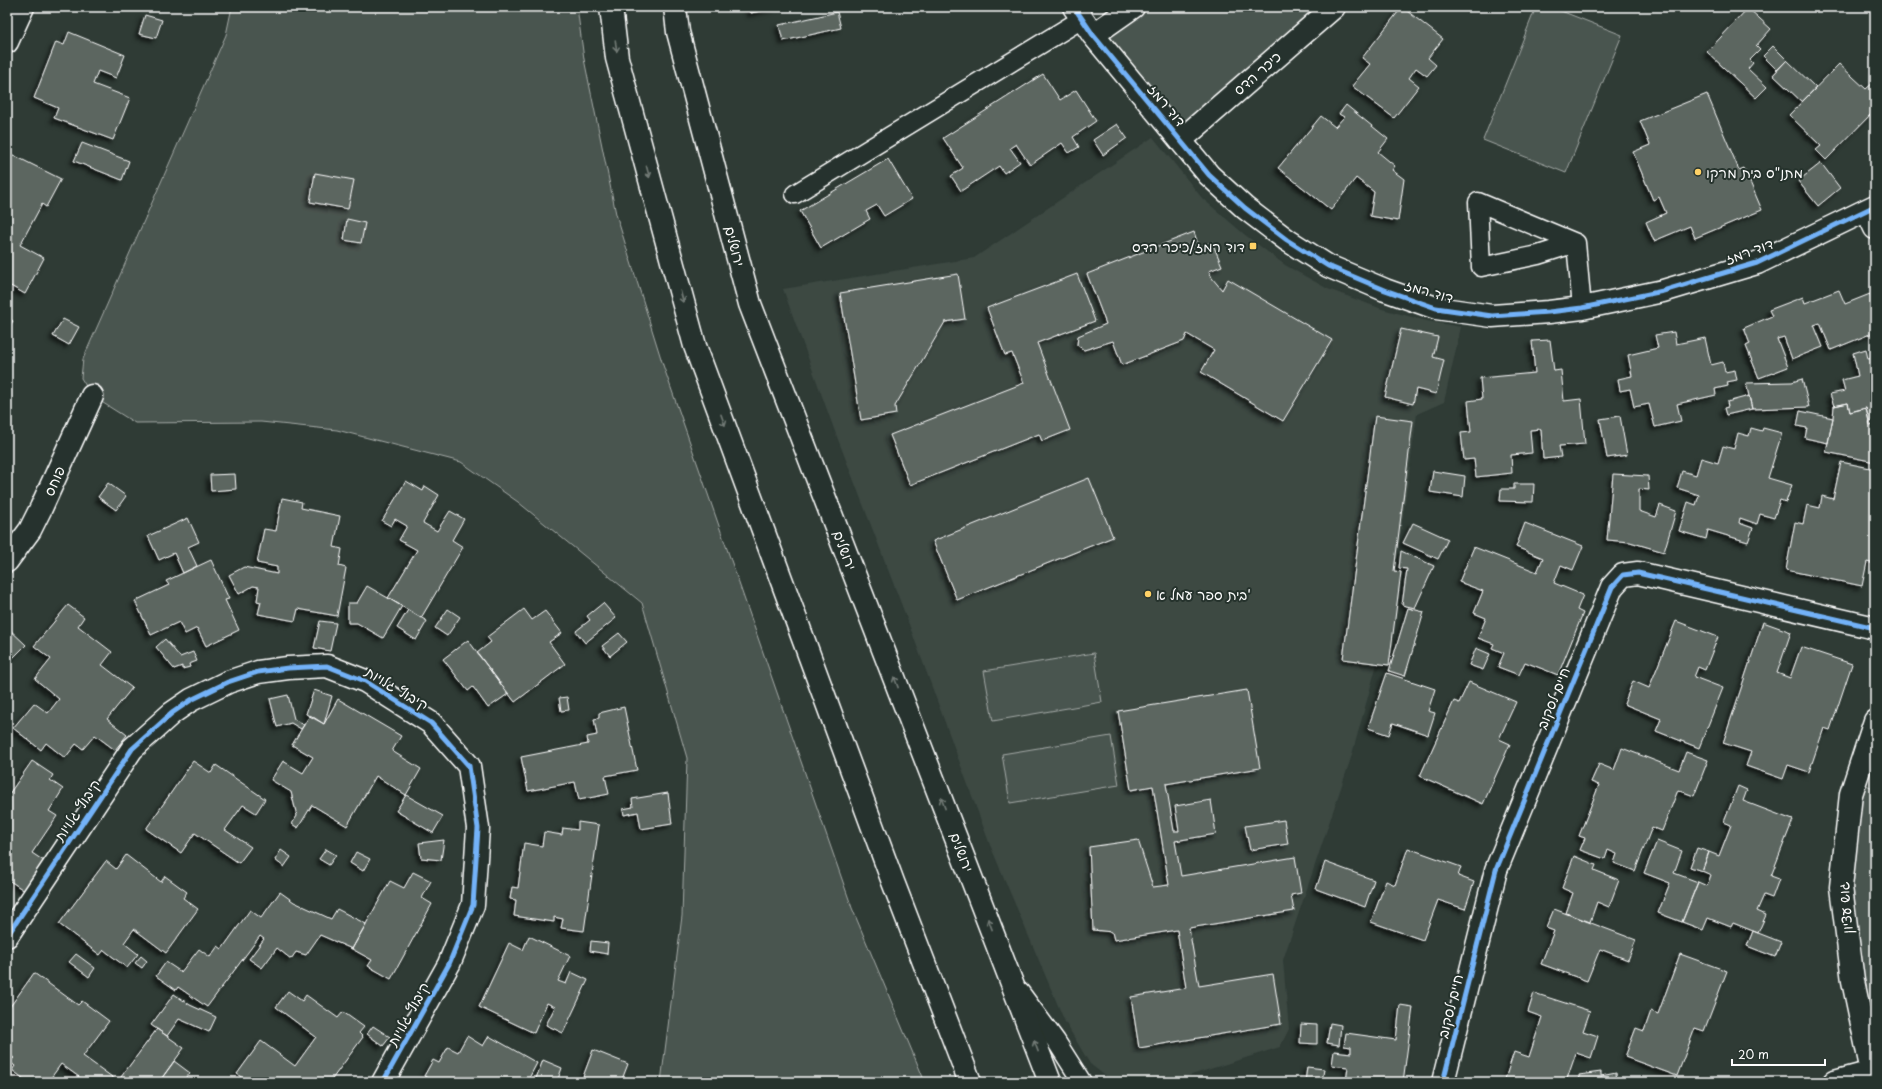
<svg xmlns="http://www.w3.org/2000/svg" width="1882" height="1089" viewBox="0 0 1882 1089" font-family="'Playpen Sans','Playpen Sans Hebrew',sans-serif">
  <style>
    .built { fill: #3c4842 }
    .green { fill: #4a544f; stroke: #a4aaa7 }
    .building { fill: #5b6661; stroke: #fff; filter: url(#shadow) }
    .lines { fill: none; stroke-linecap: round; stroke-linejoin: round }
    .lane-casing { stroke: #fff; stroke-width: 21 }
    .street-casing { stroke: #fff; stroke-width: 25 }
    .highway-casing { stroke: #fff; stroke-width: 25 }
    .lane { stroke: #26332d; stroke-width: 18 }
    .street { stroke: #26332d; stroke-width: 22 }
    .highway { stroke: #26332d; stroke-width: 22 }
    .cycleway-casing { stroke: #26332d; stroke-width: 8 }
    .cycleway { stroke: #73b2f8; stroke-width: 5 }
    .oneway { stroke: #727a76 }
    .poi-dot { fill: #ffd166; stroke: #26332d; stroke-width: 1.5 }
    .labels { text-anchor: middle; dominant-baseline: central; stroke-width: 4; stroke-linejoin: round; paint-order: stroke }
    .street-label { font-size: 14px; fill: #fff; stroke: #26332d }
    .poi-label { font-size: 14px; fill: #fff; stroke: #26332d; text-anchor: start }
  </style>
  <defs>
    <filter id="shadow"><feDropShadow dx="-3.5" dy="3.5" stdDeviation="2" flood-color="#0009"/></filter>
  </defs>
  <rect width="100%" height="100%" fill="#2f3b35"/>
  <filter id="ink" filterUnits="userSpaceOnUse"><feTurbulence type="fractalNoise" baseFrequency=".025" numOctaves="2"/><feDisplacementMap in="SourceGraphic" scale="8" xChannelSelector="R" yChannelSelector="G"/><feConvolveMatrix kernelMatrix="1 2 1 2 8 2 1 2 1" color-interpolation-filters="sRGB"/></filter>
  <g filter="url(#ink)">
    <path class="built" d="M1153,137L1202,198L1244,234L1285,265L1328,289L1382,309L1427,321L1461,327L1444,402L1417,414L1396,570H1402L1390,666L1377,664L1351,758L1283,960L1289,1029L1280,1047L1169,1082H1113L1090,1064L1065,1022L990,845L907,619L834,429L783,289L974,258Z"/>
    <path class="green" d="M232,7H577L584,59L616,214L663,365L852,908L925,1082H661L682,916L687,758L642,603L518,502L461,462L337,430L261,422L135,423L92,396L81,378L83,359L226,35Z
      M1133,7H1334L1181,140L1093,35Z
      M1536,7H1551L1622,35L1566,173L1483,140Z
      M1094,653L1102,702L993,721L984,671Z
      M1111,736L1119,785L1010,803L1002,754Z
      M1855,780L1875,789V1071L1841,887Z"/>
    <path class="building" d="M749,7H778L751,13Z
      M1402,7L1443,39L1428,58L1436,65L1427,76L1416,68L1409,78L1419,86L1394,118L1352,86L1370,64L1362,58Z
      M1748,8L1771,29L1756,46L1760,50L1750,60L1753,63L1748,69L1767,87L1756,98L1707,52Z
      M837,12L841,28L783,41L779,25Z
      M145,15L162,20L156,38L139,34Z
      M69,32L125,55L116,78L98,71L93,84L130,98L113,140L54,118L58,108L34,98L56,42L64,45Z
      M1773,46L1787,60L1777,70L1763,56Z
      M1787,60L1816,88L1802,102L1773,75Z
      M1839,64L1866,89L1875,81V110L1826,160L1816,150L1821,146L1789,115Z
      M1043,74L1060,100L1076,90L1096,121L1073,137L1079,147L1069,153L1062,143L1030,165L1016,144L1010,148L1020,162L1004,173L999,166L961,191L951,176L963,168L943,138Z
      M1707,94L1739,170L1744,168L1762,210L1695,238L1690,226L1654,241L1646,222L1666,213L1659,197L1653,200L1633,152L1650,145L1640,121Z
      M1346,105L1388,139L1378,152L1395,166L1392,170L1404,179L1398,221L1370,216L1374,192L1356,178L1331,210L1278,168L1321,116L1335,127L1344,117L1339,114Z
      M1117,124L1127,138L1103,155L1093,140Z
      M82,143L129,161L122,180L74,161Z
      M11,154L61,179L46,207L42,204L20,245L44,258L25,294L7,284V161Z
      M888,159L912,199L884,216L877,205L866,211L870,219L821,248L800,211Z
      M1821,163L1840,188L1818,206L1798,181Z
      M315,173L354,180L348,209L310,202Z
      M347,219L365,223L361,243L344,240Z
      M1194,232L1199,247L1212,242L1222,266L1209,271L1212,278L1222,290L1228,279L1332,340L1283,421L1201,372L1214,350L1187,334L1184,341L1122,365L1113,341L1084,350L1077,345L1078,336L1106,324L1087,274Z
      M958,274L965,319L945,322L895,406L896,414L861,420L840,293Z
      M1077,274L1095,321L1037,343L1070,430L1042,441L1039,434L910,485L890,435L1024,383L1012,353L1005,355L987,308Z
      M1839,290L1845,304L1870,294L1875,306V332L1831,350L1820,323L1814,325L1823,347L1792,359L1784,337L1777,339L1788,367L1759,378L1746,346L1750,344L1744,328L1772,316L1769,310L1803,297L1805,303Z
      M7,317L13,321L7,330Z
      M63,319L79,327L69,345L53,336Z
      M1401,329L1438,337L1433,357L1444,360L1436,394L1416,389L1413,404L1385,397Z
      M1674,332L1676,344L1705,338L1711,365L1723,362L1725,372L1735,370L1737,380L1727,382L1728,386L1715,389L1716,395L1677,404L1681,421L1655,427L1649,404L1634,407L1630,389L1620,391L1618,379L1632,376L1628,355L1658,348L1655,335Z
      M1550,340L1554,371L1561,370L1564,401L1581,399L1585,444L1559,446L1561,457L1543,459L1541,429L1530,430L1532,453L1511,455L1512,473L1476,477L1474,459L1464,460L1461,433L1471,432L1468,401L1482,399L1480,378L1535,373L1532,341Z
      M1866,349L1868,359L1875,358V421L1869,422L1866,408L1850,412L1848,403L1834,406L1830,394L1845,391L1842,380L1858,376L1853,353Z
      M1802,379L1809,407L1752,409L1746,383L1792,382Z
      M1749,396L1752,409L1726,415L1724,408L1728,407L1727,402Z
      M1848,403L1850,412L1866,408L1870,425L1875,426V462L1826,452L1833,418L1834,406Z
      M1800,411L1833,418L1828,443L1805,438L1807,428L1797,426Z
      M1375,416L1413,421L1394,571L1401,572L1389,665L1343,659Z
      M1620,416L1627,455L1607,458L1600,419Z
      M1751,428L1762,431L1763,428L1782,433L1768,478L1792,485L1786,502L1780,500L1774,518L1760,514L1757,524L1740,518L1739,523L1753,528L1748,542L1708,530L1706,539L1679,531L1688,502L1696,505L1699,495L1677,488L1682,471L1696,475L1701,458L1718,463L1723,446L1734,449L1738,433L1749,436Z
      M1841,462L1875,469L1872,484H1875V564L1867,562L1862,586L1786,570L1795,522L1803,524L1807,505L1820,508L1822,496L1833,499Z
      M1433,471L1465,476L1463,497L1430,492Z
      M235,474L236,489L211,491L210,475Z
      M1613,474L1648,476L1649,490L1639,489V511L1656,517L1660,505L1676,511L1664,552L1630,542L1607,540Z
      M1089,478L1113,537L957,600L933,541Z
      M406,481L423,491L425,486L439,495L423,523L437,531L450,511L464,519L452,540L463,547L421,618L388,598L417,550L399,540L407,526L395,519L391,526L382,521Z
      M108,483L126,496L116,510L98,497Z
      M1514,484H1534L1533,502L1500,501L1501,489H1514Z
      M282,498L302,502L301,508L340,516L334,547L342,549L339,566L346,568L337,616L298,609L295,621L258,614L261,602L257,601L259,587L253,586L239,594L229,575L244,567L277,574V567L257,563L264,529L276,531Z
      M188,518L199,542L188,547L197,566L183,573L174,553L159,560L148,536Z
      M1413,523L1448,539L1438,559L1403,543Z
      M1525,523L1583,546L1573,570L1561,565L1554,583L1583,595L1577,610L1583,613L1558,675L1525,662L1519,675L1498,667L1504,653L1492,648L1494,644L1478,638L1486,618L1474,613L1483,591L1459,582L1474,547L1537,572L1543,558L1516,547Z
      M1401,551L1434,566L1415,608L1402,605L1407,569L1399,568Z
      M211,560L229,599L225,600L239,630L206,646L197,628L185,634L179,622L151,635L135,601L169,585L166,581Z
      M367,586L402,606L383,638L357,623H348V603H357Z
      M603,603L616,618L585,643L576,631L590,620L587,616Z
      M68,605L84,617L78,626L112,652L102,665L132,688L107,719L127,735L115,750L95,735L83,749L76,744L65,758L46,743L41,750L13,728L34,703L48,713L59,699L35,679L51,659L34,646Z
      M1408,608L1424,612L1405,676L1389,671Z
      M448,609L460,617L447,636L435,628Z
      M524,609L532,620L545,611L562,633L549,642L565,664L515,702L477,653L491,642L487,637Z
      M408,610L427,621L416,640L397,628Z
      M320,621L336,623L330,651L314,648Z
      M1676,621L1718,637L1705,670L1698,667L1694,677L1723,688L1699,748L1656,731L1661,719L1624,704L1633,681L1649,688Z
      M1763,622L1791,632L1777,673L1790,678L1801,647L1852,664L1830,730L1824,728L1809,772L1788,765L1783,779L1746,766L1751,752L1723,743Z
      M7,627L26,645L7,664Z
      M619,633L627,642L610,656L602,646Z
      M165,639L180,657L193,652L197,661L189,664L190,667L182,669V666L174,669L156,647Z
      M468,640L508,694L488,708L473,687L468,691L443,659Z
      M1476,648L1490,654L1483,670L1469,665Z
      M1387,673L1435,689L1428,711L1435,713L1428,735L1393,723L1389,735L1368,728Z
      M1469,682L1516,702L1499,739L1510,744L1483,804L1420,776L1454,701L1459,703Z
      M314,690L332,696L324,724L306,714Z
      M1247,690L1260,768L1166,784L1174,831H1179L1175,806L1211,800L1216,834L1175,841L1181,876L1295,857L1301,893L1291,895L1294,911L1189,928L1199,986L1273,974L1281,1024L1139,1048L1131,997L1186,988L1177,930L1114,940L1112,932L1093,930L1089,847L1138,840L1153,887L1169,885L1153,786L1131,790L1118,711Z
      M288,695L294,719L304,725L301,729L291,723L277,727L270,699Z
      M567,697L569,710L561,711L559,698Z
      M338,699L401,736L392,751L421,769L406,795L376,776L347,826L312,805L298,828L292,824L297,816L291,792L271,780L283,761L303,773L313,757L292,745L310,715L324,724Z
      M624,707L637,770L605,776L609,794L579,800L575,782L528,791L521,757L588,744L587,737L597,735L594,719L599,718V713Z
      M1622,748L1679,770L1686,752L1708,760L1694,796L1678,790L1662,831L1652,827L1635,871L1614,863L1617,854L1608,850L1605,859L1580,850L1585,838L1579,836L1599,785L1591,782L1599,764L1614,770Z
      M32,761L53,775L50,780L63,789L49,811L57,816L32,853L44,861L25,891L7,879V797Z
      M193,761L211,773L216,765L265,799L256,813L243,805L225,830L251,847L239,863L195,833L181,853L146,829Z
      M1738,786L1747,790L1743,801L1793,820L1771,876L1779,879L1772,898L1764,895L1757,911L1766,915L1758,933L1733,923L1731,927L1708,918L1703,930L1682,922L1698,882L1707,886L1711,875L1702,871L1709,852L1719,856L1731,825L1724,822Z
      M668,793L672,824L641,829L638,812L624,815L623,809L633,807L632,799Z
      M406,795L443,816L433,833L396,811Z
      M1284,820L1288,844L1250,850L1245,826Z
      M578,822L599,825L584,931L561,928L563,919L554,917V922L514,916L516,900L510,899L512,887L518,888L524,843L542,846L544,832L562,835L563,828L578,830Z
      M444,840L441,860L421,858L419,843Z
      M1657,841L1682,851L1674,873L1698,882L1682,922L1658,913L1670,883L1644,873Z
      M1408,848L1461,867L1458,876L1474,882L1465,909L1438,900L1423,940L1371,922L1386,881L1395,885Z
      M1697,848L1709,852L1702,871L1690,867Z
      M326,849L336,855L329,865L319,859Z
      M281,850L291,857L284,867L275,860Z
      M356,852L370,859L363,871L350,863Z
      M126,855L161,882L165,876L187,892L183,898L198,909L166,953L134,929L124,943L138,954L127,968L104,950L100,955L59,924L106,861L116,869Z
      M1574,856L1596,865L1594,870L1619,880L1609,907L1597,902L1590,922L1566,913L1573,893L1562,888Z
      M1325,862L1374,880L1365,907L1316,889Z
      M413,872L431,881L422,898L432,904L391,979L368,966L372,960L352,949L390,881L404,888Z
      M280,892L294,902L331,919L337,909L366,924L352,949L320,935L306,955L296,952L291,959L277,948L262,968L249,959L264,939L260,936L207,1007L178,987L176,990L156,976L166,962L181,972L199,949L210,957L218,946L222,949L250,910L261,918Z
      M1554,909L1636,940L1628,960L1600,949L1587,981L1541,964L1554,931L1546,928Z
      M1753,931L1781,942L1775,957L1747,946Z
      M529,936L570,956L558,981L566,984L571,972L588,980L563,1033L546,1025L555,1007L547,1003L534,1033L479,1007L509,943L523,950Z
      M591,941L608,943L607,954L590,951Z
      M76,954L95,968L89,977L69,962Z
      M1680,954L1727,971L1704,1031L1695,1028L1677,1076L1625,1057L1636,1028L1644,1031L1651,1011L1658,1014Z
      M141,956L147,961L142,968L135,963Z
      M34,973L78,1005L82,1001L109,1021L83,1056L119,1082H86L61,1064L48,1082H28L12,1070L15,1066L10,1062L14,1058L7,1053V1011Z
      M288,991L302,1001L306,995L338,1018L343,1012L364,1027L359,1033L363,1037L330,1082H248L237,1074L261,1041L295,1066L316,1037L276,1007Z
      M1534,993L1590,1011L1583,1031L1598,1036L1591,1058L1576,1053L1566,1082H1504L1514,1052L1529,1057L1542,1017L1528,1012Z
      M174,994L190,1005L216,1017L209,1032L179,1019L167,1036L151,1025Z
      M1400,1005L1413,1007L1403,1082H1346L1348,1067L1332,1065L1334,1051L1351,1053V1047L1344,1046L1346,1033L1396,1040Z
      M1330,1023L1341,1025L1339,1045L1327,1043Z
      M1301,1024L1317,1025V1044L1300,1043Z
      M373,1026L390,1037L383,1046L367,1034Z
      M157,1029L184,1048L159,1082L118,1081Z
      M467,1036L483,1046L489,1036L537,1063L527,1082H428L430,1079L424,1076L433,1060L439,1063L448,1047L458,1052Z
      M593,1050L628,1064L621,1082H581Z
      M543,1060L562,1068L557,1082L535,1081Z
      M174,1061L190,1073L183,1082H159Z
      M1307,1067L1324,1069L1322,1082H1305Z
      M1601,1072V1076L1616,1073L1617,1082H1580L1579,1075Z"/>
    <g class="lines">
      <defs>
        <path id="lane" d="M795,194L1082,19
          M1576,243L1538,255L1481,267L1478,202L1576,243L1582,308
          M1020,992L1056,1041L1082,1082"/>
        <path id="street" d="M1074,7L1093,35L1209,175L1245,208L1287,240L1328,266L1385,290L1436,308L1492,316L1549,312L1582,308L1663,291L1757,263L1875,206
          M1093,35L1133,7
          M7,42L23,7
          M1181,140L1334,7
          M1867,211L1875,228
          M7,561L30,530L41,508L92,396
          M7,936L132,749L172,713L191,700L228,682L258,672L288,668L327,666L365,681L431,723L469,766L478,828L473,905L449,964L383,1082
          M1872,1072L1853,981L1841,887L1851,794L1875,721
          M1443,1082L1496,870L1612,587L1623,575L1638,573L1875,628
          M1834,1082L1875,1071"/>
        <path id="highway" d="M611,7L617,58L695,346L893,882L970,1082
          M675,7L678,32L750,304L1050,1082"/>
      </defs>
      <use href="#lane" class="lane-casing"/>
      <use href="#street" class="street-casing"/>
      <use href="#highway" class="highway-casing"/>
      <use href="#lane" class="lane"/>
      <use href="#street" class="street"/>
      <use href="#highway" class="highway"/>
      <defs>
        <path id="cycleway" d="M1074,7L1093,35L1209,175L1245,208L1287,240L1328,266L1385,290L1436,308L1492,316L1549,312L1582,308L1663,291L1757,263L1875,206
          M7,936L132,749L172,713L191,700L228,682L258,672L288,668L327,666L365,681L431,723L469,766L478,828L473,905L449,964L383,1082
          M1443,1082L1496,870L1612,587L1623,575L1638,573L1875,628"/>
      </defs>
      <use href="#cycleway" class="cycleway-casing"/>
      <use href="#cycleway" class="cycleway"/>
    </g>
    <defs><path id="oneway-shaft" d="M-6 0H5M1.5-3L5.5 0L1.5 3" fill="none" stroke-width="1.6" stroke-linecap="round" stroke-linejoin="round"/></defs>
    <g class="oneway">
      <use href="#oneway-shaft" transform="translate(616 46) rotate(83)"/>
      <use href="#oneway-shaft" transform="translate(648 172) rotate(75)"/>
      <use href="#oneway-shaft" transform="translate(682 297) rotate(75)"/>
      <use href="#oneway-shaft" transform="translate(723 420) rotate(70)"/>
      <use href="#oneway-shaft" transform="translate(896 682) rotate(-111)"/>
      <use href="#oneway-shaft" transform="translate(943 803) rotate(-111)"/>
      <use href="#oneway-shaft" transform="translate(990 924) rotate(-111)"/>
      <use href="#oneway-shaft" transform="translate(1036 1046) rotate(-111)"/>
    </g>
  </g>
  <g class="poi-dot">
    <circle cx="1698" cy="172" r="4"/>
    <rect x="1249" y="242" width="8" height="8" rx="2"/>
    <circle cx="1148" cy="594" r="4"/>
  </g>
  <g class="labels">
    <g class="street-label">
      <text transform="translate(1257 73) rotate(-41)">כיכר הדס</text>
      <text transform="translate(1167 105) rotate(50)">דוד רמז</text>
      <text transform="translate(735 246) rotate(75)">ירושלים</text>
      <text transform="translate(1749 251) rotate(-20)">דוד רמז</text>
      <text transform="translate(1429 291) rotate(16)">דוד רמז</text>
      <text transform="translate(54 481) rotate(-66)">פוחס</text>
      <text transform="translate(845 550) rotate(69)">ירושלים</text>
      <text transform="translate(397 688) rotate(31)">קיבוץ גלויות</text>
      <text transform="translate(1553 698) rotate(-68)">חיים לסקוב</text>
      <text transform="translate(77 810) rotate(-56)">קיבוץ גלויות</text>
      <text transform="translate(962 852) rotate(69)">ירושלים</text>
      <text transform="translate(1845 908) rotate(-95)">גוש עציון</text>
      <text transform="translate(1450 1006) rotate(-76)">חיים לסקוב</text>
      <text transform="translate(408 1014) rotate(-61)">קיבוץ גלויות</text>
    </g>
    <g class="poi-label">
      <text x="1706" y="172">מתנ"ס בית מרקו</text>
      <text x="1245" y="246" text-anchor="end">דוד רמז/כיכר הדס</text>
      <text x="1156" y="594">בית ספר עמל א'</text>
    </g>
  </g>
  <rect width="1882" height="1089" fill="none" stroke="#26332d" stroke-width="24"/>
  <rect x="12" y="12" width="1858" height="1065" fill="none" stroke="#fff" stroke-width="1.5" filter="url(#ink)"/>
  <path d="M1732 1059v6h93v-6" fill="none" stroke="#ffffff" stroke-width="2"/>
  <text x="1738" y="1059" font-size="12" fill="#ffffff" stroke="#26332d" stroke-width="3" paint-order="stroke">20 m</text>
</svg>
